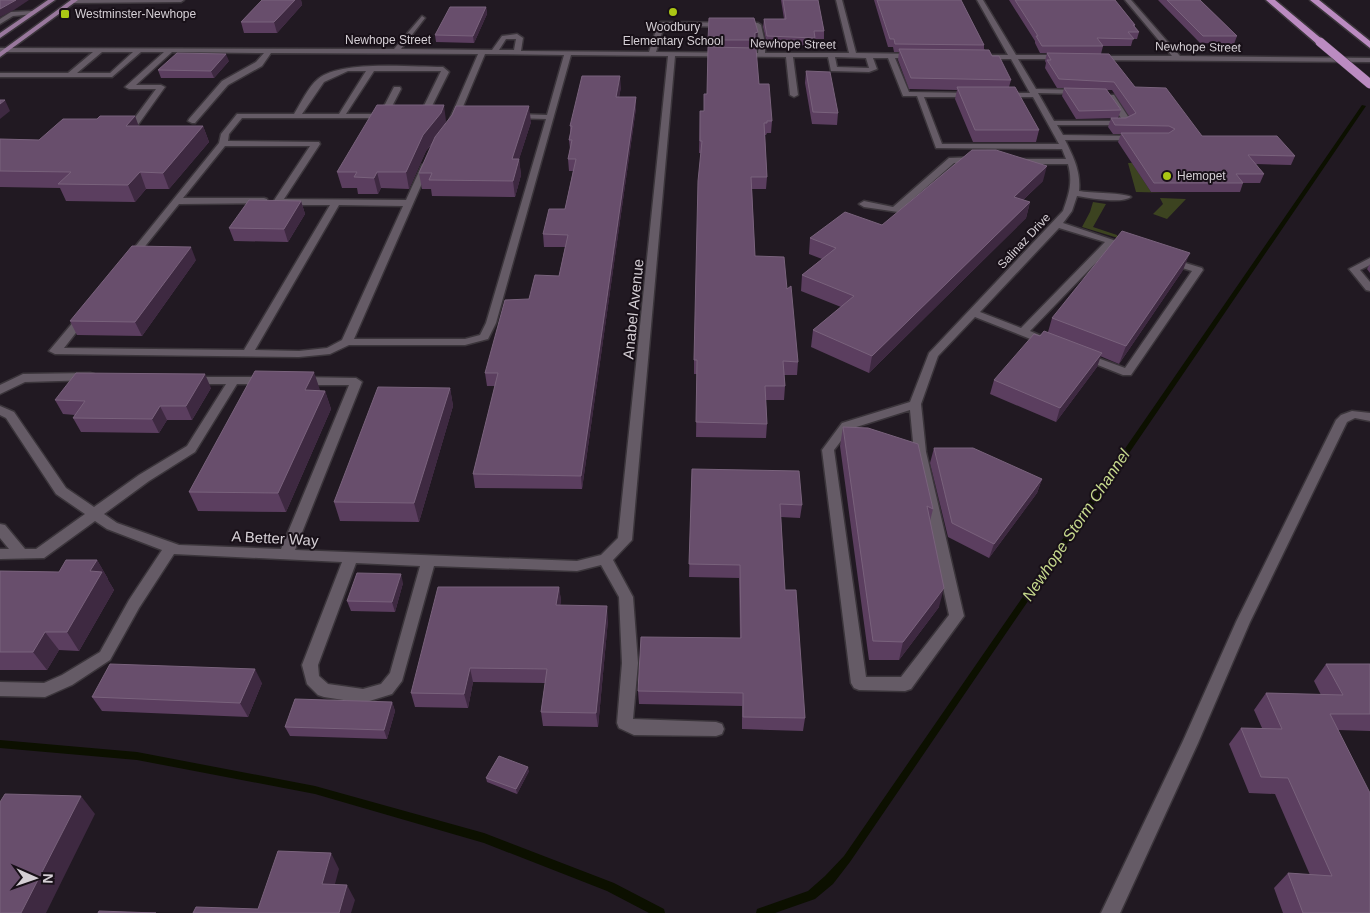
<svg xmlns="http://www.w3.org/2000/svg" width="1370" height="913" viewBox="0 0 1370 913" font-family="Arial,sans-serif">
  <style>
    .green { fill: #3c4320 }
    .lines { fill: none; stroke-linecap: round; stroke-linejoin: round }
    .stream { fill: #0c1000; fill-rule: evenodd }
    .minor-casing { stroke: #3b353b; stroke-width: 3 }
    .major-casing { stroke: #3b353b; stroke-width: 3 }
    .highway-casing { stroke: #3b353b; stroke-width: 3 }
    .minor { fill: #655b66; fill-rule: evenodd }
    .major { fill: #99789d; fill-rule: evenodd }
    .highway { fill: #bb8bc1; fill-rule: evenodd }
    .highway-bridge-casing { stroke: #3b353b; stroke-width: 10; stroke-linecap: butt }
    .highway-bridge { stroke: #bb8bc1; stroke-width: 9 }
    .wall { fill: #5b3e5f }
    .shaded-wall { fill: #3e2941 }
    .building { fill: #684e6c; stroke: #79627c }
    .poi-dot { fill: #abc614; stroke: #181018; stroke-width: 2 }
    .labels { text-anchor: middle; dominant-baseline: central; stroke-width: 4; stroke-linejoin: round; paint-order: stroke }
    .far-poi-label { font-size: 12px; fill: #d5cfd5; stroke: #181018; text-anchor: start }
    .far-street-label { font-size: 12px; fill: #d5cfd5; stroke: #181018 }
    .street-label { font-size: 15px; fill: #d5cfd5; stroke: #181018 }
    .water-label { font-size: 16px; font-style: italic; fill: #c7d98d; stroke: #181018 }
  </style>
  <rect width="100%" height="100%" fill="#211922"/>
  <path class="green" d="M1128,163H1132L1151,192L1178,193L1136,192Z
    M1160,198L1186,199L1167,219L1153,214L1163,204Z
    M1093,202L1106,204L1093,227L1117,235L1118,238L1082,227L1090,212Z"/>
  <g class="lines">
    <path class="stream" d="M1362,105L1366,106L850,862L833,884L815,899L775,913H756L757,909L808,891L825,876L844,856Z
      M0,740L137,752L315,786L484,833L614,883L664,909L665,913H649L607,891L484,843L315,794L137,760L0,748Z"/>
    <defs>
      <path id="minor" d="M71,0H184L181,2L73,3Z
        M836,0H842L856,53L918,54V58H895L909,92L975,93L976,95L972,97H924L942,144H1059L1033,97H1002L998,95L1002,93H1030L1011,59H983L979,57L983,55H1008L977,0H983L1016,55H1063L1067,57L1063,59H1018L1036,89L1080,90L1084,92L1080,94L1038,93L1054,121H1123L1107,97L1111,95H1114L1131,121L1126,125H1057L1063,135L1135,136L1139,138L1135,140H1065C1073,156 1081,171 1079,191C1089,193 1127,193 1131,197C1121,204 1090,198 1077,196L1072,211L1063,223L1134,247L1129,250L1113,245L1030,331L1051,340L1052,342L1051,344H1043L975,317L938,356L921,404L926,452L964,616L911,689L905,691L859,690L854,688L851,683L822,450L842,423L910,402L929,353L1063,211C1069,194 1073,182 1068,164H1014L1010,161L1011,159H1066L1062,149L936,148L917,96H903L888,58H873L877,69L869,72L831,71L828,57H793L798,95L794,97L790,95L786,57L675,56L632,540L613,560L633,597L638,663L633,719L716,722L722,724L724,729L722,734L716,736L634,735L619,728L617,723L622,663L619,597L601,565L577,571L434,566L402,681L392,694L363,703L324,697L318,695L307,684L302,665L342,562L174,554L139,608L110,660L72,685L45,697L0,696V682L44,683L62,675L100,652L129,600L162,550L107,529L95,521L44,558L0,559V549H9L0,538V524L5,525L25,549H36L85,514L56,494L6,418L0,415V406L14,412L66,488L94,507L139,475L187,446L226,384H192L188,383L186,380L188,377H271L273,380L271,383L267,384H237L195,452L149,481L104,514L117,523L179,545L281,549L349,385H300L294,381L300,377L356,378L362,382L295,550L577,561L601,555L618,538L668,56L571,55L496,323L488,339L465,345H349L330,354L299,357L55,354L49,351L80,314L84,313L89,316L64,348L244,350L330,205H278L273,202L310,146H225L183,198H264L267,199V203L179,204L134,260L131,261L126,258L219,143L221,134L237,114H294C301,103 308,87 318,79C340,60 413,67 443,67L449,72L426,118L419,116L441,71H374L346,114H380L394,87H400L401,89L388,114L391,116L390,118H242L229,134L228,141L319,142L320,144L284,199L406,200L422,165L429,163L430,165L354,339H465L480,335L486,323L546,119L515,118L511,116L515,114L547,115L564,55L485,54L457,121L453,123L449,121L478,54L271,53L262,66L228,85L195,123H192L188,121L189,119L222,81L256,62L264,53L172,52L136,85H161L165,87L135,129H132L128,127L156,89H129L125,87L164,52H141L112,77H0V73H68L93,52H0V48L394,49L422,16L425,18L401,49L492,50L502,36L517,34L523,38L521,51L649,52L658,24L661,22L758,23L761,25L765,43V53H849ZM664,26L755,27L759,43L758,53L656,52ZM506,39H516L514,50H499ZM102,52H133L110,73H77ZM835,57L866,58L869,68L837,67ZM348,71H366L339,114H302L324,82ZM339,205L403,206L342,340L327,348L299,351L255,350ZM1059,228L1105,242L1021,328L980,312ZM910,410L914,452L949,615L901,677H866L834,450L850,429ZM356,563L420,566L390,673L381,684L363,689L328,684L319,676L318,665Z
        M1125,0H1131L1180,56L1370,58V62L1092,60V56H1172Z
        M33,11L35,12V14L13,16L0,24V19L11,12Z
        M977,157L981,160L980,162L954,163L898,212L864,207L859,204L864,201L893,207L949,158Z
        M1169,258L1202,268L1203,270L1131,375H1123L1080,358L1078,356L1080,354L1084,353L1125,368L1192,271L1166,263V259Z
        M1370,258V265L1360,270L1370,282V291L1366,290L1349,269Z
        M90,373L94,374L96,377L94,380L25,382L0,394V385L23,374Z
        M1352,411L1370,413V421L1355,418L1347,422L1250,622L1198,743L1120,913H1101L1183,741L1236,622L1336,420L1341,415Z"/>
      <path id="major" d="M48,0H55L0,38V33Z
        M71,0H78L0,57V52Z"/>
      <path id="highway" d="M1266,0H1275L1323,40V44H1317Z
        M1310,0H1319L1370,41V48Z"/>
    </defs>
    <use href="#minor" class="minor-casing"/>
    <use href="#major" class="major-casing"/>
    <use href="#highway" class="highway-casing"/>
    <use href="#minor" class="minor"/>
    <use href="#major" class="major"/>
    <use href="#highway" class="highway"/>
    <defs>
      <path id="highway-bridge" d="M1320,42L1370,84"/>
    </defs>
    <use href="#highway-bridge" class="highway-bridge-casing"/>
    <use href="#highway-bridge" class="highway-bridge"/>
  </g>
  <path class="wall" d="M262,0H301L302,5L277,33H244L241,22Z
    M781,0H818L824,31V39H815V46L767,44L763,27L764,19H784Z
    M874,0H961L984,45V49L992,56L1011,80L1009,87L1039,130L1036,142H973L955,99L957,90L909,89L898,60L899,52H894L893,47H888Z
    M1009,0H1115L1135,25V27L1139,32L1137,39H1133L1131,46H1103L1101,54L1135,87L1202,136L1295,156L1291,165L1256,164L1264,174L1260,183H1243L1240,192H1151L1118,142L1121,134H1113L1108,127L1111,118H1126L1129,116L1112,90H1107L1121,110L1118,118L1076,119L1062,96L1064,88H1057L1045,68L1046,63L1045,61L1047,53H1040L1035,43V41Z
    M1158,0H1200L1237,36L1234,44L1200,43Z
    M486,7L487,14L474,43L436,42L435,35Z
    M709,18H754L757,43L755,44V48L759,84L772,121L771,133H767L766,135H765L767,177L766,189H752L755,256L787,289L798,362L797,375H784L785,386L784,400H766L767,424L766,438L696,437L697,374H694V360L701,153H699L700,111H704L707,94Z
    M229,61L214,78H161L158,70Z
    M806,71L838,113L837,125L812,124L805,83Z
    M621,87L619,97H636V108L582,489L475,488L473,474L495,386H487L485,373L529,299L559,276L565,247H544L543,234L565,209L573,171H569L568,159L570,149L569,140L570,134V126Z
    M135,116L138,126H203L209,142L169,189H146L135,202L66,201L60,188L0,187V139L39,140L97,119Z
    M446,121L445,123L531,122L519,159L521,175L515,197L432,196L431,189H422L419,173L432,144L426,151L409,189L381,188L378,194H358L357,188H342L337,172Z
    M1043,181L1023,200L1030,202L1026,218L869,373L811,347L813,330L841,307L801,291L802,275L822,259L809,254L810,238L882,225Z
    M301,201L305,214L288,242L234,241L229,228Z
    M196,260L142,336L77,335L70,321Z
    M1370,264V273L1367,269Z
    M1183,270L1119,364L1100,356L1097,367L1056,422L990,394L994,380L1040,336L1048,332L1052,318Z
    M211,388L192,420H167L159,433L81,432L73,418L75,415L63,414L55,400Z
    M450,388L453,406L419,522L340,521L334,502Z
    M320,390V391H325L331,409L286,512L198,511L189,492Z
    M843,427L933,509L930,521L939,607L899,660H869L840,446Z
    M934,448L1042,479L1037,493L989,558L948,537L930,463Z
    M692,469L802,505L800,518L781,517L785,590L805,718L803,731L742,729V706L639,704L638,691L740,638L739,578L689,577Z
    M97,560L108,579V580L114,590L79,651L59,650L47,670H0V571L59,572Z
    M403,583L395,612L351,611L347,601Z
    M559,587L561,601L560,605L608,620L598,727L543,726L541,712L545,683L473,682L468,708L415,707L411,693Z
    M1326,664H1370V731L1338,730L1370,913H1283L1274,888L1288,873L1310,875L1275,794L1249,793L1229,744L1241,728H1262L1254,710L1266,693L1321,695L1314,681Z
    M262,683L248,717L102,711L92,697Z
    M392,702L395,711L387,739L290,736L285,727Z
    M529,771L517,794L487,782L486,778Z"/>
  <path class="shaded-wall" d="M16,0H29L14,10L0,17V9Z
    M295,0H301L302,5L277,33L274,22Z
    M486,7L487,14L474,43L473,36Z
    M758,32L757,43L755,44V33Z
    M226,54L229,61L214,78L211,71Z
    M620,76L621,87L617,108L616,97Z
    M636,97V108L582,489L581,476Z
    M5,100L10,111L0,119V104Z
    M444,105L446,121L443,128L426,151L409,189L406,172L423,135Z
    M529,106L531,122L514,175L512,159Z
    M135,116L141,132L126,126Z
    M203,126L209,142L169,189L163,173Z
    M519,159L521,175L515,197L513,181Z
    M1047,166L1043,181L1010,212L1014,197Z
    M140,172L146,189L135,202L128,185Z
    M377,172L381,188L378,194L374,178Z
    M301,201L305,214L288,242L284,229Z
    M1030,202L1026,218L869,373L872,356Z
    M191,247L196,260L142,336L135,322Z
    M1190,253L1183,270L1119,364L1126,346Z
    M1102,353L1097,367L1056,422L1060,408Z
    M314,372L320,390L311,409L305,390Z
    M205,374L211,388L192,420L186,406Z
    M450,388L453,406L419,522L414,503Z
    M325,391L331,409L286,512L278,493Z
    M160,406L167,420L159,433L152,419Z
    M1042,479L1037,493L989,558L994,544Z
    M97,560L108,579V580L114,590L79,651L67,632L90,571Z
    M401,574L403,583L395,612L392,602Z
    M559,587L561,601L558,620L556,605Z
    M944,588L939,607L899,660L903,642Z
    M607,606L608,620L598,727L596,713Z
    M45,632L59,650L47,670L33,652Z
    M470,668L473,682L468,708L464,694Z
    M255,669L262,683L248,717L240,703Z
    M392,702L395,711L387,739L384,730Z
    M528,767L529,771L517,794L516,789Z
    M81,796L95,814L46,913H21Z
    M331,853L339,869L331,899L322,884Z
    M347,885L355,900L351,913H339Z"/>
  <path class="building" d="M0,0H16L0,9Z
    M262,0H295L274,22H241Z
    M783,0H818L824,31H814L815,38L767,36L764,19H786Z
    M877,0H961L984,45L895,44L894,39H890Z
    M1015,0H1115L1135,25H1133L1139,32H1128L1134,39L1097,38L1103,46H1042L1036,36H1038Z
    M1167,0H1200L1237,36H1203Z
    M450,7H486L473,36L435,35Z
    M709,18H754L758,32L755,33V40H708Z
    M708,47L756,48L759,84H769L772,121H767V123H764L767,177H751L755,256L784,257L787,289L791,286L798,362L783,361L785,386H765L767,424L696,422L697,360H694L698,181L702,141H700V111H704V94H707Z
    M899,49L989,50L992,56H999L1011,80L911,78Z
    M177,53L226,54L211,71L158,70Z
    M1047,53L1109,54L1135,87L1166,88L1202,136H1277L1295,156L1248,155L1264,174H1236L1243,183H1154L1121,133H1169L1175,129L1169,126L1115,125L1111,118H1126L1136,113L1114,82L1059,79L1047,60H1051Z
    M806,71L830,72L838,113L813,112Z
    M582,76H620L616,97H636L581,476L473,474L498,373H485L505,300L529,299L535,275L559,276L568,235L543,234L549,209H565L576,159H568L572,140H569L572,126H570Z
    M957,87H1015L1039,130H975Z
    M1064,88L1106,89L1121,110L1079,111Z
    M0,100H5L0,104Z
    M377,105H444L441,113L423,135L406,172H377L374,178L354,177L357,172H337Z
    M456,106H529L512,159H519L513,181L429,180L432,173H419L435,137L452,115Z
    M100,116H135L126,126H203L163,173L140,172L128,185L58,184L71,172L0,171V139L39,140L63,119H97Z
    M972,150H996L1047,166L1014,197L1030,202L872,356L813,330L854,296L802,275L836,248L810,238L845,212L882,225Z
    M249,200L301,201L284,229L229,228Z
    M1122,231L1190,253L1126,346L1052,318Z
    M132,246L191,247L135,322L70,321Z
    M1044,331L1102,353L1060,408L994,380L1034,334L1040,336Z
    M255,371L314,372L305,390L325,391L278,493L189,492Z
    M76,373L205,374L186,406H160L152,419L73,418L85,401L55,400Z
    M378,387L450,388L414,503L334,502Z
    M843,427L868,428L918,444L933,509L927,506L944,588L903,642L873,641Z
    M934,448H973L1042,479L994,544L952,523Z
    M692,469L799,471L802,505L780,504L785,590H796L805,718L743,717V693L638,691L641,637L741,638L740,565L689,564Z
    M66,560H97L90,571L102,572L67,632H45L33,652H0V571L59,572Z
    M357,573L401,574L392,602L347,601Z
    M438,587H559L556,605L607,606L596,713L541,712L547,669L470,668L464,694L411,693Z
    M110,664L255,669L240,703L92,697Z
    M1326,664H1370V714H1330L1370,793V913H1303L1288,873L1332,876L1288,778L1261,777L1241,728L1282,729L1266,693L1343,695Z
    M295,699L392,702L384,730L285,727Z
    M499,756L528,767L516,789L486,778Z
    M5,794L81,796L21,913H0V802Z
    M278,851L331,853L322,884L347,885L339,913H193L196,907L258,909Z
    M99,911L156,913H98Z"/>
  <g class="poi-dot">
    <circle cx="673" cy="12" r="5"/>
    <rect x="60" y="9" width="10" height="10" rx="2.5"/>
    <circle cx="1167" cy="176" r="5"/>
  </g>
  <g class="labels">
    <g class="far-poi-label">
      <text x="75" y="14">Westminster-Newhope</text>
      <text x="673" y="27" text-anchor="middle">Woodbury<tspan x="673" dy="14">Elementary School</tspan></text>
      <text x="1177" y="176">Hemopet</text>
    </g>
    <g class="far-street-label">
      <text x="388" y="40">Newhope Street</text>
      <text transform="translate(793 44) rotate(1)">Newhope Street</text>
      <text transform="translate(1198 47) rotate(1)">Newhope Street</text>
      <text transform="translate(1024 241) rotate(-47)">Salinaz Drive</text>
    </g>
    <g class="street-label">
      <text transform="translate(633 309) rotate(-84)">Anabel Avenue</text>
      <text transform="translate(275 538) rotate(3)">A Better Way</text>
    </g>
    <g class="water-label">
      <text transform="translate(1076 525) rotate(-56)">Newhope Storm Channel</text>
    </g>
  </g>
  <g transform="translate(35 878) rotate(92)" stroke="#181018" stroke-width="4" paint-order="stroke">
  <path d="M0-4L9 19L0 12L-9 19Z" fill="#d5cfd5"/>
  <text y="-8" font-size="14" font-weight="bold" text-anchor="middle" fill="#d5cfd5">N</text>
  </g>
</svg>
